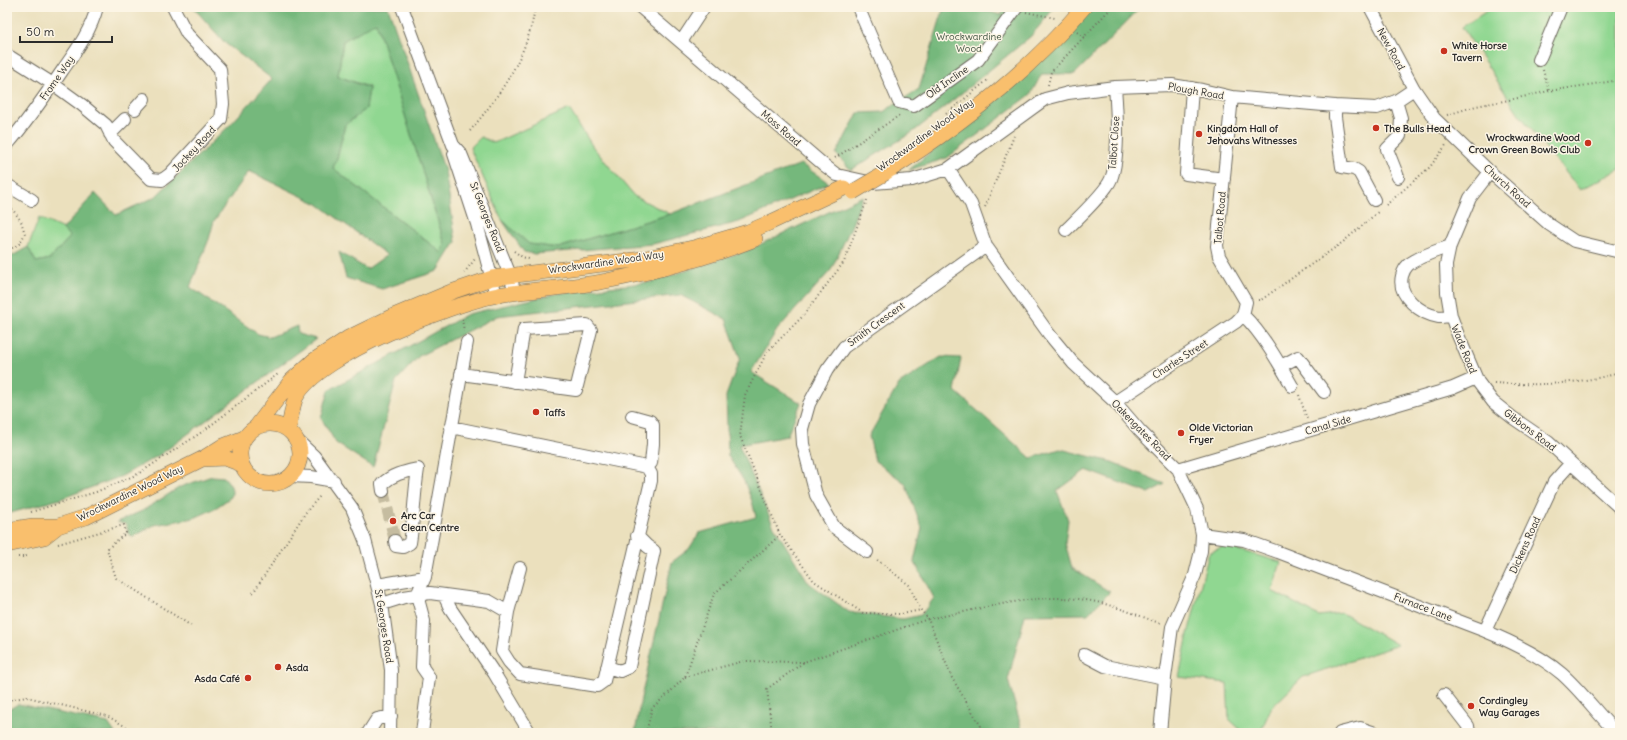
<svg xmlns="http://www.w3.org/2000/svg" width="1627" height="740" viewBox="0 0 1627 740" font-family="Delius,sans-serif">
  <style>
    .green { fill: #90d791; stroke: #5e815e }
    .forest { fill: #74b87b; stroke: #507253; fill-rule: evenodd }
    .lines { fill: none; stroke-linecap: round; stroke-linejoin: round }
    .minor-tunnel { stroke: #c5bca0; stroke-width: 12; stroke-dasharray: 12 6; stroke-linecap: butt }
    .minor-casing { stroke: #6e6a5e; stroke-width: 14 }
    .major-casing { stroke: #6e6a5e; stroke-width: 16 }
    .path { stroke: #6e6a5e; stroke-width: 2; stroke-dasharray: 1 3; stroke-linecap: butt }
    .minor { stroke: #fff; stroke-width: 12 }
    .major { stroke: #f9bf6d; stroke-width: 15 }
    .major-bridge-casing { stroke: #6e6a5e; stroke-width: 16; stroke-linecap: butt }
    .major-bridge { stroke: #f9bf6d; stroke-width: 15 }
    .poi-dot { fill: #c8321e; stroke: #fcf5e5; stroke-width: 1.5 }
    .labels { text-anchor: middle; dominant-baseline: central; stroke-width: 3; stroke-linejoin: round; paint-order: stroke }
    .park-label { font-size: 10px; fill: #445644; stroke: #fcf5e5 }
    .poi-label { font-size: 10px; font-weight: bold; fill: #2b2b2b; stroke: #fcf5e5; text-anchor: start }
    .street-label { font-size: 10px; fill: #2b2b2b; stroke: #fcf5e5 }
  </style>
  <rect width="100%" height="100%" fill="#fcf5e5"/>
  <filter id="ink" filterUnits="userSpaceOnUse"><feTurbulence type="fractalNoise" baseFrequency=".025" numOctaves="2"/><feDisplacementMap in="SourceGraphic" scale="8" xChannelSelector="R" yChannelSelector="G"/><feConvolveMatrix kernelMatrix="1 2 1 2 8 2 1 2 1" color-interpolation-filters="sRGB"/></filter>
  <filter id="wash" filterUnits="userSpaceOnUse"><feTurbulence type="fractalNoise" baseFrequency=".012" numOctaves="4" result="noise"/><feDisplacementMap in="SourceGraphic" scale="16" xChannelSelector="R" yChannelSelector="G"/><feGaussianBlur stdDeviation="0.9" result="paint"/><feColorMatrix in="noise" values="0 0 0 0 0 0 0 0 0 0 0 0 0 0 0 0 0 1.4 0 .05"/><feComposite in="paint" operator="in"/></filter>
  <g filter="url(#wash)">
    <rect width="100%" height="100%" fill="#ebe0bd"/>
    <path class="green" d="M1493,7H1620V169L1580,190L1519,114L1462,27Z
      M376,21L445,244L442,253L333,168L337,158L345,125L366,109L369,87L338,76L343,41Z
      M569,109L593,147L634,196L670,214L558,248L529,244L502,220L470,148L481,137L494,143Z
      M39,218L63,229L70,237L50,259L36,262L28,247Z
      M1224,546L1281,562L1272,591L1319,616L1342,613L1398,645L1303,677L1271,708L1260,733H1244L1229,719L1227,683L1179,677L1188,634L1209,553Z"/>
    <path class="forest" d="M193,7H388L445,171L456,242L438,271L382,289L346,278L339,252L367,269L387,255L318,204L249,171L214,221L209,239L190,287L258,334L270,337L297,326L298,334L316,339L161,454L122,476L60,499L7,514V259L28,247L36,262L50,259L70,237L63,229L95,193L116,215L155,197L231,124L272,79L225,43ZM376,22L445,244L442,253L333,168L337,158L345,125L366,109L369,88L338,76L343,41Z
      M944,7H973L1001,15L1006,7H1055L1031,36L952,101L913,132L851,170L836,154L858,113L883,112L919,89Z
      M1094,7H1141L1075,74H1042L1030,95L947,158L909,170L1063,41Z
      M801,164L829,183L739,222L653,244L534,254L524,252L502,220L529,244L558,248L670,214Z
      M863,196L851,227L831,270L777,330L751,372L801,403L787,436L739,445L773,525L809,583L849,612L903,619L921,615L934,598L914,561L922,528L905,483L875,461L869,436L899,384L941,357L961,358L955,391L1031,458L1060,449L1112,462L1165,484L1148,493L1086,470L1057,491L1068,520L1065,543L1072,568L1110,592L1088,614L1025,615L1008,680L1023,733H635L641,698L672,562L689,549L699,533L756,517L752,501L744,481L728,456L726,396L740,358L726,319L680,295L497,316L419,356L396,381L373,467L336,443L321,418L329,390L468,314L559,293L651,282L748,250Z
      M212,476L224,477C230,484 234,488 231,497L214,509L194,518L154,525L133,537L129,534L126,524L117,522L142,511L180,487Z
      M18,704L108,723L115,733H8V710Z"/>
  </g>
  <g filter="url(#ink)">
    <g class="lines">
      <path class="minor-tunnel" d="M383,491L395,541"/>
      <defs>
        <path id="minor" d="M402,7L453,145L461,154L510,275L515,293
          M640,7L824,165L837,175L873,183L912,180L948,169L1045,99L1068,93L1115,87L1172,85L1202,90L1232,97L1335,106L1377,108L1396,101L1414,89
          M858,7L899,102L914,106L978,60L1017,7
          M1370,7L1414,89L1434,118L1490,172L1550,225L1574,241L1620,252
          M681,42L704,7
          M7,55L53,84L82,105L106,125L114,141L151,179L162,180L170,174L221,119L223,104L220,69L187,34L173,7
          M1539,60L1561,7
          M1192,88L1186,174L1224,179
          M1232,97L1217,246L1219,256L1246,302L1243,315C1262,333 1279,363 1292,386
          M1396,101L1401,118L1400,136L1387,149L1398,177
          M1335,106V117L1342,167L1354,169L1359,172L1374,200
          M135,109L144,99
          M110,134L125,119
          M7,145C27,122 45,96 62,71C76,51 91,31 97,7
          M454,154L477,224L496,295
          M948,169L971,204L986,246L1049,334L1073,363L1115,402L1140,431L1178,469L1197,509L1202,534L1201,551L1195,575L1172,627L1165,678L1160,733
          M1490,172L1470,198L1450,246L1446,265L1447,292L1451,316L1458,335L1478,382L1493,402L1513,418L1548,442L1620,508
          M7,185L32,200
          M1066,230C1077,219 1106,192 1111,179C1120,157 1117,112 1115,87
          M1450,246C1437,251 1419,256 1408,265C1405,268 1403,272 1402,276C1397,296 1421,314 1439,317C1443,317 1447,316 1451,316
          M1281,366L1298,357L1324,392
          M461,374L576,390L591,330L587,325L524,329L515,382
          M1115,402L1236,322L1243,315
          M632,416L650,421L653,425V444L651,463L647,467
          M297,440L314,456L352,508L365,540L382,604L391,670L390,733
          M1178,469L1453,388L1476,378
          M290,476L311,477L334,481
          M383,491L382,484C393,474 404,472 418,469C414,494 414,518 410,543L403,547L396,546L395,541
          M1202,534L1244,540L1278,552L1485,631C1512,642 1540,655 1562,674C1580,690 1594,709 1610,726L1614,733
          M867,552L834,527L816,495L803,444L802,429L809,404L827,370L844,347L986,246
          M377,585L425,577
          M444,595L450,608L494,673L530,733
          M382,604L404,597L430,593L489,601L508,612L502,651L509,662L520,674L597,686L604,681L651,481V474L647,467L451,427
          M508,612L520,568
          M1485,631L1554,482L1571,463
          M1084,655L1105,666L1165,678
          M607,667L620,671L629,667L654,551L647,546L637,536
          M1444,695L1468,726L1469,733
          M368,733L377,719L391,716
          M422,733L429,677L422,667L424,621L417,595L425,577L467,342
          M1340,733L1360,728L1375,733"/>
        <path id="major" d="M885,173C958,127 1028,72 1084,7
          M240 454a30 30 0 1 1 60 0a30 30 0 1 1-60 0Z
          M256,427L291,381L313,361L348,338L389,318L451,292L492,278L642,259L697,247L748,232L769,223L844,188
          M288,430C291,420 292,406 296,397C319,354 451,304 498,295C534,289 571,288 606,281C657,271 707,258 755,239
          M203,459L225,458L241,464
          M7,530L33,526H58L86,517L202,459L221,447L244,438
          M7,545L44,537L58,526"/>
      </defs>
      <use href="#minor" class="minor-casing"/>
      <use href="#major" class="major-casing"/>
      <path class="path" d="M1026,12L1055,18
        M1077,32L1085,38
        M1543,70L1549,91
        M1048,85L1051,72L1112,7
        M946,114L989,79
        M1447,115L1476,106L1509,100L1549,91L1620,80
        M470,131C500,95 529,54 535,7
        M835,158L900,115
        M867,200L844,262L802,317L767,352L745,395L740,436L780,535L814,581L863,613L902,614L921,610
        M7,202L21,221L25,234L19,244L7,251
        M1386,205L1430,167L1446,145
        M985,207L1014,136
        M514,251L522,257L529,259
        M464,273L475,259
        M1258,300H1261L1343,242L1378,212
        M462,319L464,331
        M1494,383C1540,386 1575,384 1620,373
        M1299,395L1307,419
        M31,512L96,492L138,474L202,432L278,374
        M58,544L124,525L126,533L107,549L116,578L193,627
        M18,557H24L29,555
        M253,593L306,512L320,496
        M685,677L744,661L804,662
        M7,700L27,697L107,716L130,729L132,733
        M166,733V732
        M646,733L652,708L668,694L685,677L714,594L780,535
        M772,733L767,689L804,662L928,619L921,610L909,585L876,559
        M985,733L952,678L928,619C980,610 1033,592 1086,600C1112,604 1137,615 1162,624"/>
      <use href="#minor" class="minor"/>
      <use href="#major" class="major"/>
      <defs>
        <path id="major-bridge" d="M853,192L885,173"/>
      </defs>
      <use href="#major-bridge" class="major-bridge-casing"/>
      <use href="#major-bridge" class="major-bridge"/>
    </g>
  </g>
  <g class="poi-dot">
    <circle cx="1444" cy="51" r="4"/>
    <circle cx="1376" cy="128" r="4"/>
    <circle cx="1199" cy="134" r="4"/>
    <circle cx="1588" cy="143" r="4"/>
    <circle cx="536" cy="412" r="4"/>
    <circle cx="1181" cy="433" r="4"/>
    <circle cx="393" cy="521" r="4"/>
    <circle cx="278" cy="667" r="4"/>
    <circle cx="248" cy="678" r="4"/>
    <circle cx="1471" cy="706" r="4"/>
  </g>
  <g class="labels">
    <g class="park-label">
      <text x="969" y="36">Wrockwardine<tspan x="969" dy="12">Wood</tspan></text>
    </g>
    <g class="poi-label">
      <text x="1452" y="45">White Horse<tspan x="1452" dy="12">Tavern</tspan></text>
      <text x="1207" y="128">Kingdom Hall of<tspan x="1207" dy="12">Jehovahs Witnesses</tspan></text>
      <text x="1384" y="128">The Bulls Head</text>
      <text x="1580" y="137" text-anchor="end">Wrockwardine Wood<tspan x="1580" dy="12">Crown Green Bowls Club</tspan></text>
      <text x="544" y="412">Taffs</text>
      <text x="1189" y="427">Olde Victorian<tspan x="1189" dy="12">Fryer</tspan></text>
      <text x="401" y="515">Arc Car<tspan x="401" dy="12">Clean Centre</tspan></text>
      <text x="286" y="667">Asda</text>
      <text x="240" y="678" text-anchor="end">Asda Café</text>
      <text x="1479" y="700">Cordingley<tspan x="1479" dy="12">Way Garages</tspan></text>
    </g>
    <g class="street-label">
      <text transform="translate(1391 49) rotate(61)">New Road</text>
      <text transform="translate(57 78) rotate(-55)">Frome Way</text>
      <text transform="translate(947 82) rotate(-35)">Old Incline</text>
      <text transform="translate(1196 91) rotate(10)">Plough Road</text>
      <text transform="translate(781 128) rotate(41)">Moss Road</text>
      <text transform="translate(925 135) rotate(-36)">Wrockwardine Wood Way</text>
      <text transform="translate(1114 143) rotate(-86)">Talbot Close</text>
      <text transform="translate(194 149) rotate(-47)">Jockey Road</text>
      <text transform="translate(1507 186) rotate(42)">Church Road</text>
      <text transform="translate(487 217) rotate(68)">St Georges Road</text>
      <text transform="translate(1220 218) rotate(-85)">Talbot Road</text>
      <text transform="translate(606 262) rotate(-8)">Wrockwardine Wood Way</text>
      <text transform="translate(876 324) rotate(-36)">Smith Crescent</text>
      <text transform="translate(1464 349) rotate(68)">Wade Road</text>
      <text transform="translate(1180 359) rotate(-33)">Charles Street</text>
      <text transform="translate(1328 425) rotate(-16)">Canal Side</text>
      <text transform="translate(1141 430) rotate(46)">Oakengates Road</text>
      <text transform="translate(1530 430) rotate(37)">Gibbons Road</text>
      <text transform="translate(130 493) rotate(-26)">Wrockwardine Wood Way</text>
      <text transform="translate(1525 545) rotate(-66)">Dickens Road</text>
      <text transform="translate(1423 607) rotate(21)">Furnace Lane</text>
      <text transform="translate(384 626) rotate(81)">St Georges Road</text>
    </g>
  </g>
  <rect width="1627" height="740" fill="none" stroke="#fcf5e5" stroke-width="24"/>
  <path d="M20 36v6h92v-6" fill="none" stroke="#2b2b2b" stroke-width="2"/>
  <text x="26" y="36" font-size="12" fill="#2b2b2b" stroke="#fcf5e5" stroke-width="3" paint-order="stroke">50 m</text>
</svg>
